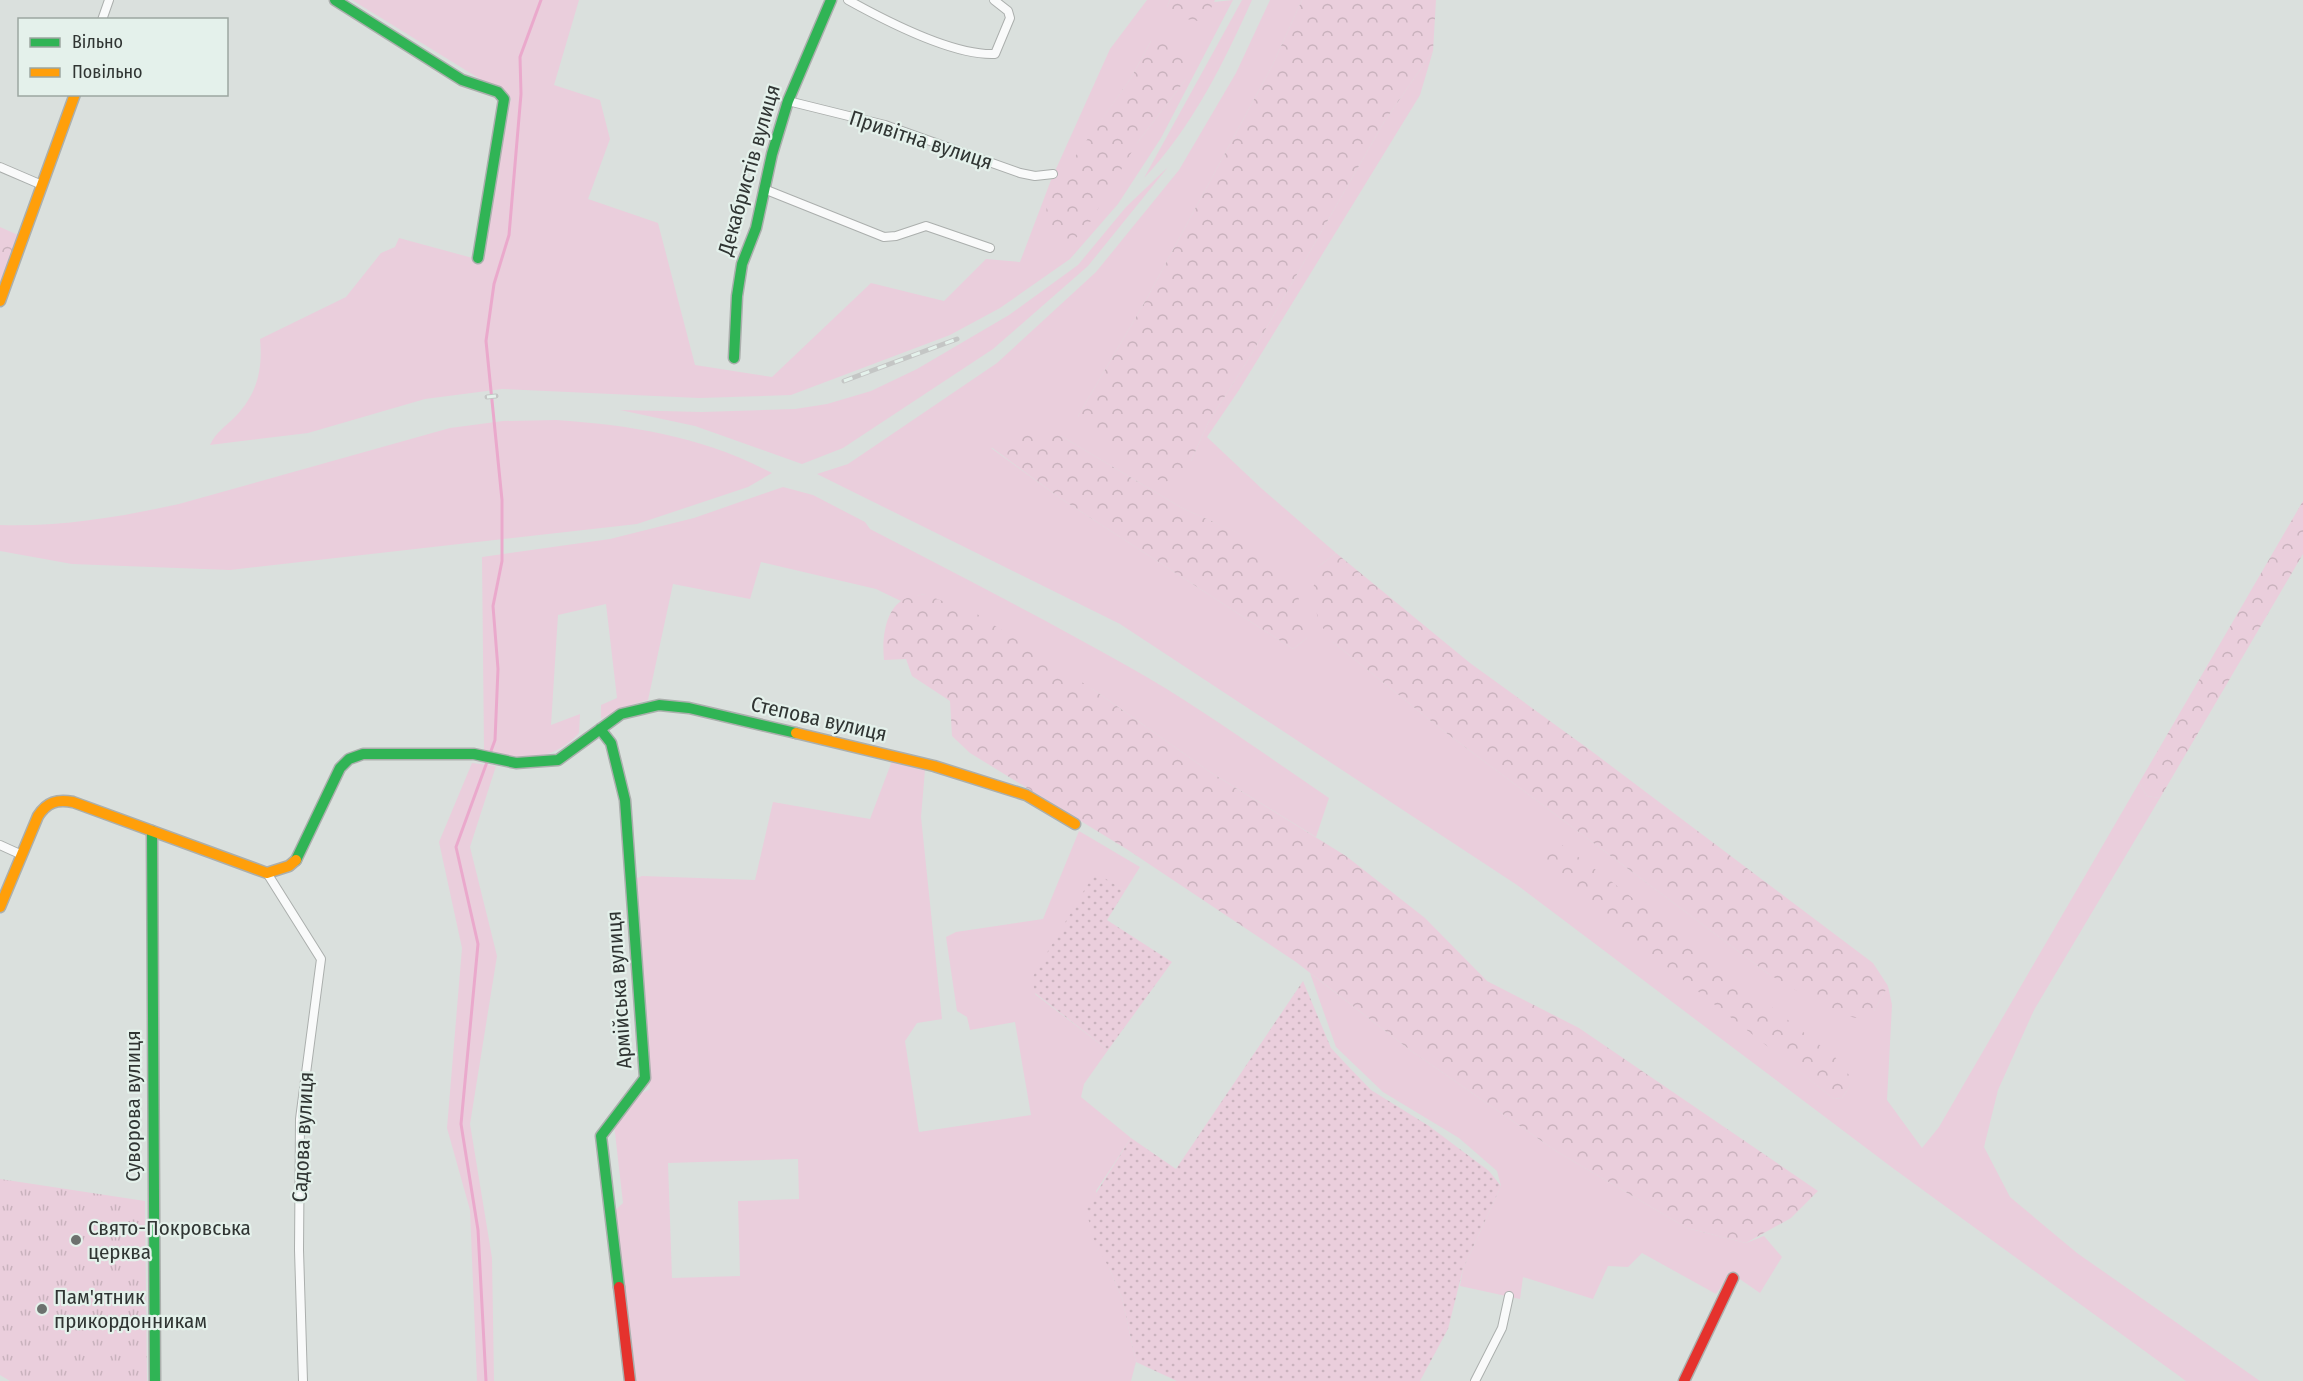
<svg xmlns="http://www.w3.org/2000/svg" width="2303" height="1381" viewBox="0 0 2303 1381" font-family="'Fira Sans Condensed',sans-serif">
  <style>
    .grass { fill: #eacedc; fill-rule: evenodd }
    .forest { fill: url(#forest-crowns) }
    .park { fill: url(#park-tufts) }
    .garden { fill: url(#garden-dots) }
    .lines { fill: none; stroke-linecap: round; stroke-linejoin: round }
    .stream { stroke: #eaa9cc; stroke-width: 3 }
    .street-casing { stroke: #abafad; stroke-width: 10 }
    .fast-casing { stroke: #abafad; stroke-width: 13 }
    .slow-casing { stroke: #abafad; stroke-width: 13 }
    .jam-casing { stroke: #abafad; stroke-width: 13 }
    .street { stroke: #f9fafa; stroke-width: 8 }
    .fast { stroke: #30b455; stroke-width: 10 }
    .slow { stroke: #ff9f0a; stroke-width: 10 }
    .jam { stroke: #e5322d; stroke-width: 10 }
    .rail-casing { stroke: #c4c6c5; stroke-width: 5 }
    .rail { stroke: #e4f1eb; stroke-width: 3; stroke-dasharray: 9; stroke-linecap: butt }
    .poi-dot { fill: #6c716e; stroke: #e4f1eb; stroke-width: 2 }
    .labels { text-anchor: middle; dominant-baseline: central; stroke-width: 4.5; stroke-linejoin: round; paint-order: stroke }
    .street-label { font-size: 21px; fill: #303533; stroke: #e4f1eb }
    .poi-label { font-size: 21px; fill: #303533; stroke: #e4f1eb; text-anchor: start }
  </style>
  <defs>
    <pattern id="forest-crowns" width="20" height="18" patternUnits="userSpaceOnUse" patternTransform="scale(1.5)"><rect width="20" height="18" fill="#eacedc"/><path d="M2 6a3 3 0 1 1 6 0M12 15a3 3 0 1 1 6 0" fill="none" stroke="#c9b2bd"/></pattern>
    <pattern id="park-tufts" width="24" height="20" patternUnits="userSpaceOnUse" patternTransform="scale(1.5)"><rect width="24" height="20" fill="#eacedc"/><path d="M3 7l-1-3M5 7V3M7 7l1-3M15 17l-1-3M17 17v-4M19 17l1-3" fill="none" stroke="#c9b2bd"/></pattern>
    <pattern id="garden-dots" width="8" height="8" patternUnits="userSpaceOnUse" patternTransform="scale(1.5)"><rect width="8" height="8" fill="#eacedc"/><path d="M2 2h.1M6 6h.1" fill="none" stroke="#c9b2bd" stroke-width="1.8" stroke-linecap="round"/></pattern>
  </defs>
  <rect width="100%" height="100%" fill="#dae0dd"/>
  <path class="grass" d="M352,0H579L554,85L600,100L610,139L588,199L658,223L695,365L772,377L871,283L944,301L986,259L1020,262L1051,180L1110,49L1147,0H1170L1167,7L1233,0L1161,138L1118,204L1070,259L1000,308L950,335L791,395L699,398L502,389L425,399L308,433L210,445C216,432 225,427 235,417C257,394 263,370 260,339L346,297L381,253L395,247L399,238L480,260L511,98ZM1151,41L1186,79L1137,143L1048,196L1131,78Z
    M1242,0H1252C1224,62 1192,128 1144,178Z
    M1270,0H1302L1272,66L1146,300L1078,416L1191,461L1209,421L1248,360L1384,122L1433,51L1420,95L1239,390L1207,437L1261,488L1336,553L1318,567L1333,642L1441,729L1770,975L1874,1011L1888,986L1892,1005L1887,1100L1922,1148L1939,1127L2139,783L2147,796L2160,798L2034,1010L1998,1090L1984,1147L2010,1197L2077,1253L2260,1381H2186L1894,1169L1517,885L1120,624L817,474L848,464L997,363L1096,272L1179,170L1236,73ZM1061,436L1182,508L1242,535L1307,638L1293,649L1060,498L991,448ZM1540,864L1850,1086L1842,1098L1834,1099Z
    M1168,167L1088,266L993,349L843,448L802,464L695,426L620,410L702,412L795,409L827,404L871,391L917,369L1009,315L1078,265L1126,207Z
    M556,420C632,425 704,437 772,473L748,487L637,524L230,570L72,564L0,551V525C61,527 120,517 179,504L450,428L503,421Z
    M783,487L813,495L865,522L870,529C958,575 1045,619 1131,668C1200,707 1264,754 1329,798L1316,837L1210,772L1094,690L924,594L901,601L876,589L761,562L750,599L673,584L648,700L620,708L601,719V705L617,698L606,604L558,615L551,725L580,714L579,733C551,763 522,760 484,751L482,557L610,539L694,518Z
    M892,761L920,766L925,770L921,817L942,1019L917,1023L905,1041L919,1132L1031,1115L1015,1022L970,1030L967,1017L957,1011L946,937L956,932L1043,919L1079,831L1140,867L1125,891L1095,873L1035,994L1108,1050L1084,1084L1081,1097L1131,1138L1096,1191L1109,1268L1122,1298L1136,1362L1131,1381H632L611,1214L623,1203L614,1124L640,1094L650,1089L633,880L642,876L755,880L773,802L870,819ZM798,1159L799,1199L738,1201L740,1276L672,1278L668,1163Z
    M472,763L496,766L470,847L497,956L470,1124L492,1258L494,1381H477L470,1210L447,1128L462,948L439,842Z
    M1310,973L1410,1050L1556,1151L1687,1228L1746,1243L1764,1236L1782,1257L1760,1293L1731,1273L1716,1294L1642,1253L1628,1267L1608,1266L1593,1299L1523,1277L1520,1299L1460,1286L1463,1269L1501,1186L1497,1171L1459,1138L1383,1092L1336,1047Z"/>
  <path class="forest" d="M1170,0H1215L1204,22L1180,18L1167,7Z
    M1302,0H1436L1433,51L1384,122L1248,360L1209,421L1191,461L1176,479L1164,482L1141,473L1078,416L1146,300L1272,66Z
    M1163,30L1188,53L1186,79L1137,143L1086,229L1071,242L1055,239L1046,219L1047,196L1131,78L1151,41Z
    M0,227L18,235L0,284Z
    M1030,427L1061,436L1182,508L1243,535L1280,567L1298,595L1307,638L1293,649L1060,498L991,447Z
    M2303,501V554L2160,798L2147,796L2139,783Z
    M1336,553L1470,663L1590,750L1873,963L1888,986L1874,1011L1856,1018L1835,1013L1770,975L1441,729L1333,642L1318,621L1313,589L1318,567Z
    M924,594L977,614L1094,690L1210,772L1346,856L1425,918L1487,981L1579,1028L1818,1191L1791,1218L1746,1243L1687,1228L1556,1151L1410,1050L1296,962L1128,850L970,753L952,736L950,701L912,676L906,659L884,660C882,642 884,613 901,601C906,597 917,596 924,594Z
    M1550,842L1562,845L1607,878L1835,1057L1849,1075L1850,1086L1842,1098L1834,1099L1552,876L1539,864L1541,848Z"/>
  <path class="park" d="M0,1179L145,1201L147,1381H10L0,1375Z"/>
  <path class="garden" d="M1095,872L1125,891L1107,920L1172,962L1108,1050L1035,993L1032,978Z
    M1303,981L1331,1048L1345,1063L1371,1090L1429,1126L1489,1171L1501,1186L1463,1269L1448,1329L1420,1381H1177L1136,1362L1122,1298L1109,1268L1093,1238L1086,1209L1131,1138L1176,1169Z"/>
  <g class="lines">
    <path class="stream" d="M486,1381L478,1230L461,1124L478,944L456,847L495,740L498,669L493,606L502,561V500L486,341L494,284L509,235L521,94L520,57L541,0"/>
    <defs>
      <path id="street" d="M848,0C884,20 954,56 995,54L1010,18L1008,11L994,0
        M102,20L109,0
        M788,101L885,125L1020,173L1035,176L1053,174
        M0,167L42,185
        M764,189L884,237L896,236L926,226L990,248
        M0,845L22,855
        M267,873L321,959L300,1119L299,1250L303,1381
        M1475,1381L1502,1328L1509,1296"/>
      <path id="fast" d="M335,0L462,80L498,92L504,99L478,258
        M734,358L737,296L742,264L756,228L772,154L788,101L831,0
        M600,729L611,743L625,800L645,1078L601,1136L619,1287
        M152,831L155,1381
        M296,860L340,768L349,759L363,754H474L516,763L558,760L621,714L659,705L689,708L796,733"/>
      <path id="slow" d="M0,301L75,94
        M796,733L934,766L1026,795L1075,824
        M0,907L38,816C47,802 57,799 73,802L267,873L289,866L296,860"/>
      <path id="jam" d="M619,1287L630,1381
        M1684,1381L1733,1278"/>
    </defs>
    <use href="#street" class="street-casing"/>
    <use href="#fast" class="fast-casing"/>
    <use href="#slow" class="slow-casing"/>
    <use href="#jam" class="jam-casing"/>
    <use href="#street" class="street"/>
    <use href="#fast" class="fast"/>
    <use href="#slow" class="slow"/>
    <use href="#jam" class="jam"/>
    <defs>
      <path id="rail" d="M844,381L957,339
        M487,397L496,396"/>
    </defs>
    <use href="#rail" class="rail-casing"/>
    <use href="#rail" class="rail"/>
  </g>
  <g class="poi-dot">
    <circle cx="76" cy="1240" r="6"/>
    <circle cx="42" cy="1309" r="6"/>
  </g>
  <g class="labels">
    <g class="street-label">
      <text transform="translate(921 140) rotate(18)">Привітна вулиця</text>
      <text transform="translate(749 170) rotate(-74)">Декабристів вулиця</text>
      <text transform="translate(819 719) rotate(13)">Степова вулиця</text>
      <text transform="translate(619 990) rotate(-94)">Армійська вулиця</text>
      <text transform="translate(133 1106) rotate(-90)">Суворова вулиця</text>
      <text transform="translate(303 1137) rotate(-87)">Садова вулиця</text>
    </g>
    <g class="poi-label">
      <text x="88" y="1228">Свято-Покровська<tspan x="88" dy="24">церква</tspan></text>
      <text x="54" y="1297">Пам'ятник<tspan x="54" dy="24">прикордонникам</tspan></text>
    </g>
  </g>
  <rect x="18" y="18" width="210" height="78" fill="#e4f1eb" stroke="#9ca6a1" stroke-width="1.5"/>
  <rect x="30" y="38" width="30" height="9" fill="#30b455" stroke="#9ca6a1" stroke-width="1.5"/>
  <text x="72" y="48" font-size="18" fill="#303533">Вільно</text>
  <rect x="30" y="68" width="30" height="9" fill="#ff9f0a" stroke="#9ca6a1" stroke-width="1.5"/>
  <text x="72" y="78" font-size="18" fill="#303533">Повільно</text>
</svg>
